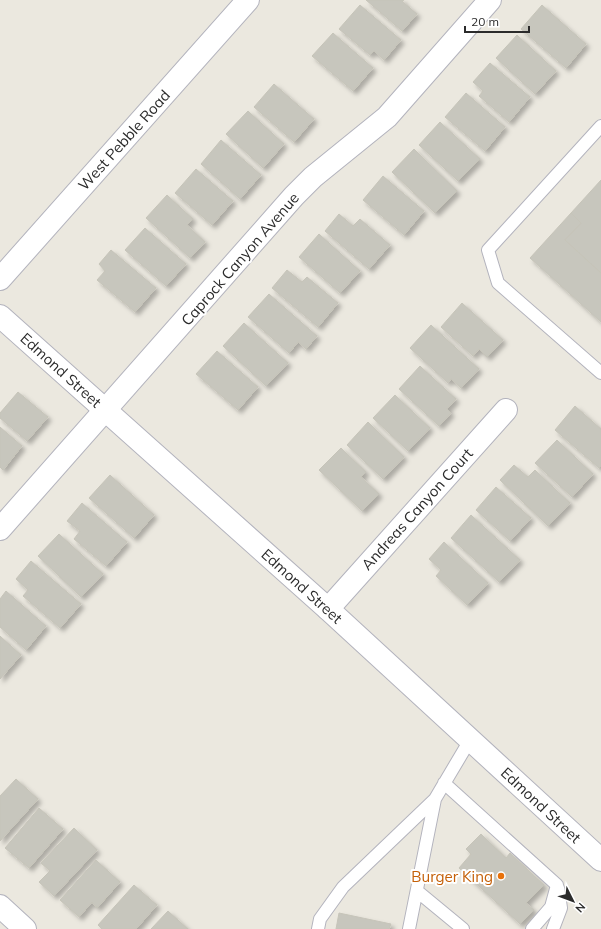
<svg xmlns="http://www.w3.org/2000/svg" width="601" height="929" viewBox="0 0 601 929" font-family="Mulish,sans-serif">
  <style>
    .building { fill: #c7c6bd; stroke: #c6c4b9; filter: url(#shadow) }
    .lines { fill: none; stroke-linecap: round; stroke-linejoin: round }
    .lane-casing { stroke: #b3b3bd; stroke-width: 14 }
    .street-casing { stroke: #b3b3bd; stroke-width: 24 }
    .secondary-casing { stroke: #b3b3bd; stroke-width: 24 }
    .lane { stroke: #fff; stroke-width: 12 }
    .street { stroke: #fff; stroke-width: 22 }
    .secondary { stroke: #fff; stroke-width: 22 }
    .food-dot { fill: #e8710a; stroke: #fff; stroke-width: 1.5 }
    .labels { text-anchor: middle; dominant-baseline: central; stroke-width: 4; stroke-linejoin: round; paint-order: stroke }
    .street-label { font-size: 15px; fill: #2b2b2b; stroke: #fff }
    .food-label { font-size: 15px; fill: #c56008; stroke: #fff; text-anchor: end }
  </style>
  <defs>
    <filter id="shadow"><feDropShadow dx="3.5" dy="3.5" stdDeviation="2" flood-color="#0004"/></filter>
  </defs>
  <rect width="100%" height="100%" fill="#ebe8df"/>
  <path class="building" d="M366,0H404L402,1L417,14L402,31Z
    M360,5L401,40L384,60L374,51L370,55L339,29Z
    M542,5L586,44L566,68L521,29Z
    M333,33L373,68L353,91L312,56Z
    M517,35L556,71L535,94L496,58Z
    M490,63L530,97L509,122L479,96L483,91L473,82Z
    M274,84L314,119L294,142L254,107Z
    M466,93L505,127L485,151L445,117Z
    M248,111L284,144L263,168L226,134Z
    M440,122L480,159L458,181L419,145Z
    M221,140L261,175L240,199L201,164Z
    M414,149L457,191L435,213L392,172Z
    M196,169L233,201L212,225L175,193Z
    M383,176L424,211L404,235L363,200Z
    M601,180V273L565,240L581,223L571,213Z
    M167,195L193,219L187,225L205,242L190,258L146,218Z
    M571,213L581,223L565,240L601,273V322L530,258Z
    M339,214L353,226L360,219L390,245L369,269L325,231Z
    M145,228L186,264L166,286L125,250Z
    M319,234L360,271L340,293L299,257Z
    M111,250L156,288L135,312L97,280L105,271L99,264Z
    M287,270L302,282L307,277L338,303L318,327L272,288Z
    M269,294L317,336L306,349L298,342L289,353L248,317Z
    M462,303L503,340L487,357L479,349L473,356L441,327Z
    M244,323L288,363L266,386L223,346Z
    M431,325L479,369L461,388L451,379L448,383L410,348Z
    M217,351L258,387L238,410L196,374Z
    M420,366L456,399L447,409L451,413L439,426L399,389Z
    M18,392L48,417L27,441L0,418V413Z
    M395,395L430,428L408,451L373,418Z
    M575,406L601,429V466L599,468L555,430Z
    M368,422L404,457L383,479L347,445Z
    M0,427L22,446L3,470L0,467Z
    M557,440L593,474L572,497L535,463Z
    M341,448L366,472L361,477L379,494L362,511L319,470Z
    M514,465L528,477L535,470L570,503L548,526L500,480Z
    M110,475L154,515L134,538L89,498Z
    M496,487L531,518L510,541L476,510Z
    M82,503L127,542L106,566L74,539L80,531L67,521Z
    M471,515L520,560L499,582L451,538Z
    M59,534L103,574L81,597L38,556Z
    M444,542L488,583L467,605L436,576L441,570L429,559Z
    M31,561L81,604L60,628L23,596L28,590L16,579Z
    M6,591L46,626L26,650L0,627V599Z
    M0,636L21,655L0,679Z
    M16,779L38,799L0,841V796Z
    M39,808L63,829L29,868L5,848Z
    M74,828L97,850L54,896L39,882L50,871L41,863Z
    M481,834L506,858L510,853L544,885L526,903L534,910L520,924L459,868L471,854L466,849Z
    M96,860L120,882L97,908L92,902L79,917L60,900Z
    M134,885L157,905L136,929H102L98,925Z
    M168,911L188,929H151Z
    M339,913L391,924L389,929H336Z"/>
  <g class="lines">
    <defs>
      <path id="lane" d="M601,126L488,250L498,283L601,373
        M444,783L557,885L551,907L532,929
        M417,891L463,929
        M318,929L320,919L343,887L435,799
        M409,929L435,799L470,740
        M553,929L561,908L558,888"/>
      <path id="street" d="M0,279L248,0
        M0,529L294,196L313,177L387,117L490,0
        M328,609L506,410
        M0,906L25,929"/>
      <path id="secondary" d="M0,316L328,609L601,860"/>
    </defs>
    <use href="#lane" class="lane-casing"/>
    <use href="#street" class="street-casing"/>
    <use href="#secondary" class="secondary-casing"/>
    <use href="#lane" class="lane"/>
    <use href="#street" class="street"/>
    <use href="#secondary" class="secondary"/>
  </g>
  <circle class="food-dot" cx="501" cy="876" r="4"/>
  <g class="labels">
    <g class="street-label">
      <text transform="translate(124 140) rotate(-48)">West Pebble Road</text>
      <text transform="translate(240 259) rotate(-49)">Caprock Canyon Avenue</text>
      <text transform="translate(61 370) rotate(42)">Edmond Street</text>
      <text transform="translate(417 509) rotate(-48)">Andreas Canyon Court</text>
      <text transform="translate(302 586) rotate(42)">Edmond Street</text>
      <text transform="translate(541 805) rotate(43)">Edmond Street</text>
    </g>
    <g class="food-label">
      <text x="493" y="876">Burger King</text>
    </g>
  </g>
  <g transform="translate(573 901) rotate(132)" stroke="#ffffff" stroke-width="3" paint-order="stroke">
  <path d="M0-3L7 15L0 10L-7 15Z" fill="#2b2b2b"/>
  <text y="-6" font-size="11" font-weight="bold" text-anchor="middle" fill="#2b2b2b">N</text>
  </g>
  <path d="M465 26v6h64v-6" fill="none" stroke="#2b2b2b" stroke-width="2"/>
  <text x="471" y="26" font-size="12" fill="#2b2b2b" stroke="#ffffff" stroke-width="3" paint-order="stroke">20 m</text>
</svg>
